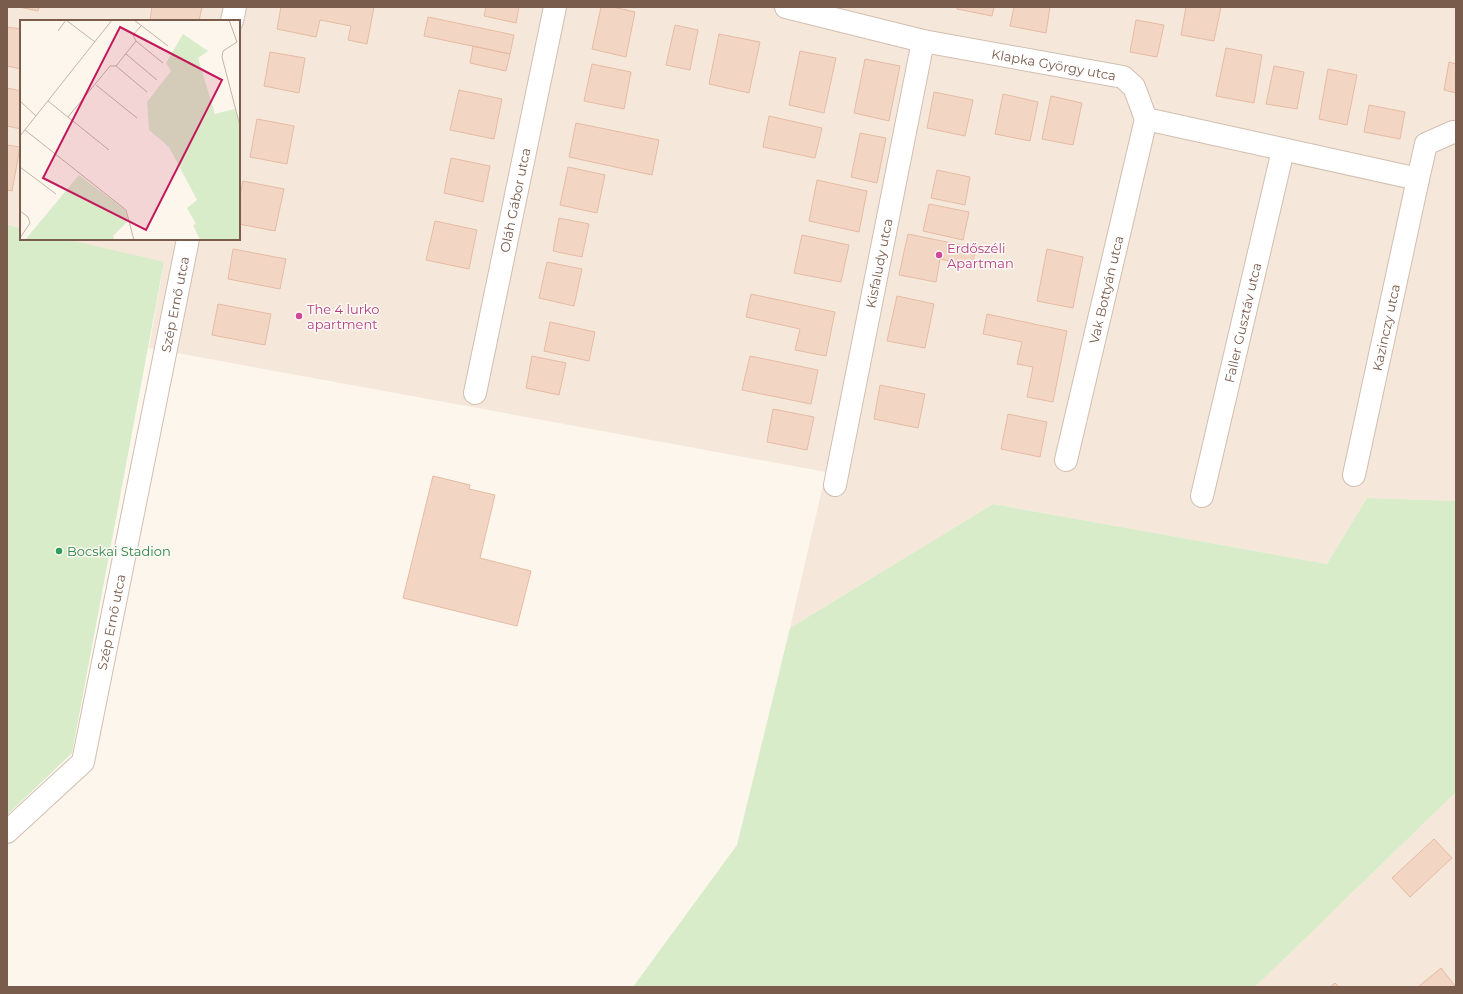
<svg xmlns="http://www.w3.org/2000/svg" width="1463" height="994" viewBox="0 0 1463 994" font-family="Montserrat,sans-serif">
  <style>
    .residential { fill: #f5e8da }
    .green { fill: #d8ecc9 }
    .building { fill: #f3d5c3; stroke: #e6bba3 }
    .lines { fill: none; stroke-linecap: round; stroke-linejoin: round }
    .street-casing { stroke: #d1beb0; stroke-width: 24 }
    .street { stroke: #fff; stroke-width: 22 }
    .hotel-dot { fill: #d1479c; stroke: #fffaf3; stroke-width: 1.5 }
    .leisure-dot { fill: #2e9e5b; stroke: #fffaf3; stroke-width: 1.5 }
    .labels { text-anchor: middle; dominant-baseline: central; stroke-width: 3; stroke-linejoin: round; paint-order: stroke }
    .street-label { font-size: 13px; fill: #7a5c4d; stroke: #fffaf3 }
    .hotel-label { font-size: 13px; fill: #b23c85; stroke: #fffaf3; text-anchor: start }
    .leisure-label { font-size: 13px; fill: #27864d; stroke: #fffaf3; text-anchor: start }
    .inset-road { fill: none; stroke: #c5b3a7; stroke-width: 1 }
    .view { fill: #c2185b; fill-opacity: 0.15; stroke: #c2185b; stroke-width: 2 }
    .inset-edge { fill: none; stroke: #7a5c4d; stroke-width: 2 }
  </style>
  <rect width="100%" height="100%" fill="#fdf6ec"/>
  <path class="residential" d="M7,7H1456V501L1367,498L1327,564L993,504L790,628L826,472L149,348L164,263L66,239H239V21H21V228L7,225Z
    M1456,792V987H1255Z"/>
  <path class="green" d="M7,225L21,228V239H66L164,262L72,753L7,815Z
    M1367,498L1456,501V792L1255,987H633L737,845L790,628L993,504L1327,564Z"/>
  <path class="building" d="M19,7H39L38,11Z
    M152,7H202L199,21L150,20Z
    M281,7H374L367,44L348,40L351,26L320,20L316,37L277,29Z
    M486,7H519L516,23L484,16Z
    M601,7H613L635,12L626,57L592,49Z
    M957,7H994L992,16L957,9Z
    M1014,7H1050L1046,33L1010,26Z
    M1186,7H1221L1214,41L1181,35Z
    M428,17L514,35L510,54L424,36Z
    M1136,20L1164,25L1157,57L1130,52Z
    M675,25L698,30L690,70L666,65Z
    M7,27L21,29V69L7,66Z
    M719,34L760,42L749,93L709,84Z
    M473,46L510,54L506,71L470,63Z
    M1226,48L1262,55L1254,103L1216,96Z
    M800,51L836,58L824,113L789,105Z
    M270,52L305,58L299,93L264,86Z
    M865,59L900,66L889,121L854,113Z
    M1449,62L1456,64V93L1444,90Z
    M592,64L631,72L624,109L584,101Z
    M1274,66L1304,72L1297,109L1266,104Z
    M1328,69L1357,75L1347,125L1319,119Z
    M7,88L21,91V129L7,126Z
    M459,90L502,99L494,139L450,130Z
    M934,92L973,100L965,136L927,128Z
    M1003,94L1038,102L1030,141L995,134Z
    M1051,96L1082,103L1073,145L1042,139Z
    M1369,105L1405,112L1400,139L1364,132Z
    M769,116L822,128L815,158L763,147Z
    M257,119L294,126L287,164L250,157Z
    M576,123L659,140L652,175L569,157Z
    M860,133L886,138L877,183L851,177Z
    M7,145L20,147L12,191L7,190Z
    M451,158L490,166L483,202L444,193Z
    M568,167L605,175L597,213L560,205Z
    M937,170L970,177L965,205L931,198Z
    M817,180L867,191L859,232L809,221Z
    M243,181L284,189L275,231L239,224V201Z
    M929,204L969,212L963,240L923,231Z
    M559,218L589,224L582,257L553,251Z
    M435,221L477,230L469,269L426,260Z
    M908,234L976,248L972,266L940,259L936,282L899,275Z
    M802,235L849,245L841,282L794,273Z
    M233,249L286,259L280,289L228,279Z
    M1047,249L1083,257L1073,308L1037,301Z
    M547,262L582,269L574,306L539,298Z
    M751,294L835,312L826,356L795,350L800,329L746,317Z
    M897,296L934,304L925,348L887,341Z
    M218,304L271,314L265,345L212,335Z
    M987,314L1067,331L1053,402L1027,397L1033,367L1017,364L1022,342L983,334Z
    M550,322L595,332L589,361L544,351Z
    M532,356L566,363L559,395L526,388Z
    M750,356L818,370L811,404L742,390Z
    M880,385L925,394L918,428L874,419Z
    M773,409L814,417L807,450L767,442Z
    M1008,414L1047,422L1040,457L1001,449Z
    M433,476L470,485L469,489L495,495L480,558L531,571L517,626L403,598Z
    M1434,839L1452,858L1410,897L1392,878Z
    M1441,968L1456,987H1418Z
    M1335,983L1339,987H1330Z"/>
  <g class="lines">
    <defs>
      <g id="street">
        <path id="s1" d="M786,7L923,41L1123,77L1134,87L1146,119L1418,179L1426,144L1453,132H1456"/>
        <path d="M232,21L235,7"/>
        <path id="s2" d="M475,393L555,7"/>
        <path id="s3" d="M1066,460L1146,119"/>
        <path id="s4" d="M1354,475L1418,179"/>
        <path id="s5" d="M835,485L923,41"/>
        <path id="s6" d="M1202,496L1283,150"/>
        <path id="s7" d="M7,832L83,762L188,239"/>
      </g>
    </defs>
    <use href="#street" class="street-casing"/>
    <use href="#street" class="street"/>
  </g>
  <g class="hotel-dot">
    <circle cx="939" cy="255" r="4"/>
    <circle cx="299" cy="316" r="4"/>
  </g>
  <circle class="leisure-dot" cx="59" cy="551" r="4"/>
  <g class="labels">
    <g class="street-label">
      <text stroke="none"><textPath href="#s1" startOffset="274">Klapka György utca</textPath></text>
      <text stroke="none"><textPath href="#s2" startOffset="197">Oláh Gábor utca</textPath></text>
      <text stroke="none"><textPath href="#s5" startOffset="226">Kisfaludy utca</textPath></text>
      <text stroke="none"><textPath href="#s3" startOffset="175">Vak Bottyán utca</textPath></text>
      <text stroke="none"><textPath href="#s7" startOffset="570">Szép Ernő utca</textPath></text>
      <text stroke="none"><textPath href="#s6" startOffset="178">Faller Gusztáv utca</textPath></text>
      <text stroke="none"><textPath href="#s4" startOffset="151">Kazinczy utca</textPath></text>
      <text stroke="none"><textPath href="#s7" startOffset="246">Szép Ernő utca</textPath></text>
    </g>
    <g class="hotel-label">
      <text x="947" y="248">Erdőszéli<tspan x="947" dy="15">Apartman</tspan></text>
      <text x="307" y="309">The 4 lurko<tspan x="307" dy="15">apartment</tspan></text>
    </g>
    <g class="leisure-label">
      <text x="67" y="551">Bocskai Stadion</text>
    </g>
  </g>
  <g transform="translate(20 20)">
    <rect width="220" height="220" fill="#fdf6ec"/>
    <path d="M163,14L188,31L178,38L195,94L215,89L220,107V220H180L173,205L176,204L167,188L177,180L149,127L129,110L127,82L151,51L146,43ZM59,155L105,190L108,201L93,216L94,220H5Z" fill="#d8ecc9"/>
    <path class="inset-road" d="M46,0L75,22M114,0L148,26M209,0L217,22L203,31L202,37L220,106M38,11L46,0M116,21L143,43M106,34L137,60M96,46L127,72M76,65L117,98M0,81L16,96M28,81L89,130M48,97L90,46H96L116,21L113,15L121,6M5,110L106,190L114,220M0,116L92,0M0,147L36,174M0,191L8,197L10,203L0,218"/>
    <path class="view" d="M100,7L202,60L126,210L23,158Z"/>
    <rect width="220" height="220" class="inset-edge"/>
  </g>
  <rect width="1463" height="994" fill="none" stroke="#7a5c4d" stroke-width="16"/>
</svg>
